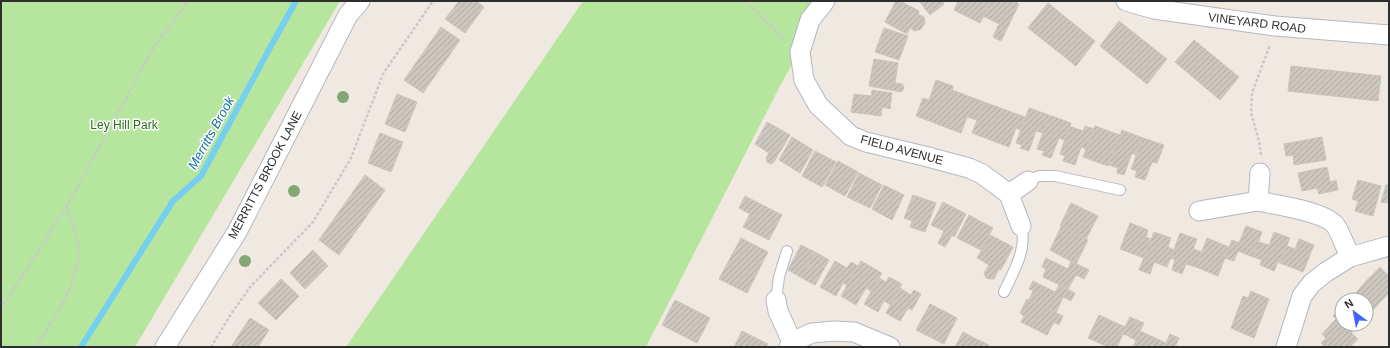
<svg xmlns="http://www.w3.org/2000/svg" width="1390" height="348" viewBox="0 0 1390 348" font-family="Arial,sans-serif">
  <style>
    .grass { fill: #b6e59e }
    .lines { fill: none; stroke-linecap: round; stroke-linejoin: round }
    .stream { stroke: #75cff0; stroke-width: 6 }
    .building { fill: url(#building-hatch); stroke: #cbc5ba }
    .service-casing { stroke: #b4b7c1; stroke-width: 12 }
    .minor-casing { stroke: #b4b7c1; stroke-width: 21 }
    .path { stroke: #c9c9c9; stroke-width: 2.5; stroke-dasharray: 3 2; stroke-linecap: butt }
    .service { stroke: #fff; stroke-width: 10 }
    .minor { stroke: #fff; stroke-width: 19 }
    .tree { fill: #84a574 }
    .labels { text-anchor: middle; dominant-baseline: central; stroke-width: 3; stroke-linejoin: round; paint-order: stroke }
    .street-label { font-size: 12px; fill: #2e2e2e; stroke: #fff }
    .park-label { font-size: 12px; fill: #2c6e1b; stroke: #fff }
    .water-label { font-size: 13px; font-style: italic; fill: #0d6fa3; stroke: #fff }
  </style>
  <defs>
    <pattern id="building-hatch" width="6" height="6" patternUnits="userSpaceOnUse"><rect width="6" height="6" fill="#cbc7bf"/><path d="M-1 1l2-2M0 6l6-6M5 7l2-2" fill="none" stroke="#afaba4"/></pattern>
  </defs>
  <rect width="100%" height="100%" fill="#efe9e1"/>
  <path class="grass" d="M1,1H340L135,347H1Z
    M583,1H815L795,59L780,86L646,347H346Z"/>
  <g class="lines">
    <path class="stream" d="M81,347L173,201L201,176L272,44L296,1"/>
  </g>
  <path class="building" d="M459,1H476L484,7L465,33L445,19Z
    M896,1H900L919,11L918,14L924,17L925,23L921,29L915,31L910,28L907,34L885,22Z
    M919,1H942L944,4L930,15Z
    M958,1H991L980,23L954,10Z
    M991,1H1014L1019,4L1001,41L993,37L999,24L983,16Z
    M1048,3L1095,41L1076,66L1028,28Z
    M1119,21L1167,59L1147,84L1100,46Z
    M441,27L460,40L423,93L404,80Z
    M884,28L908,36L899,60L875,52Z
    M1194,40L1239,77L1220,100L1175,62Z
    M874,59L898,63L895,83L902,84L904,87L903,90L901,92L869,86Z
    M1291,66L1381,76L1378,101L1288,91Z
    M936,80L953,86L952,90L984,102L977,120L967,117L961,133L916,116L923,98L929,100Z
    M872,90L892,93L890,109L882,107L881,116L851,112L854,94L871,96Z
    M397,94L417,102L405,132L385,124Z
    M984,102L1025,117L1020,130L1016,128L1009,147L972,133Z
    M1029,108L1049,115L1043,133L1036,131L1029,151L1020,148L1022,145L1016,143Z
    M1049,115L1071,123L1064,140L1059,138L1051,158L1042,155L1044,151L1037,149Z
    M767,122L790,135L774,162L771,164L767,162L766,158L769,153L755,144Z
    M1069,126L1083,131L1085,126L1094,129L1086,149L1081,147L1075,165L1063,161L1065,156L1060,154Z
    M1095,126L1120,135L1108,166L1083,157Z
    M1122,130L1143,138L1136,155L1132,153L1124,175L1117,173L1118,168L1109,165Z
    M380,133L403,142L391,172L368,163Z
    M792,137L813,150L800,173L779,160Z
    M1322,137L1326,160L1294,165L1293,155L1286,156L1284,144Z
    M1143,138L1164,145L1157,163L1152,162L1145,180L1135,177L1137,171L1131,169Z
    M815,151L836,162L822,187L802,176Z
    M838,161L858,172L845,196L825,185Z
    M1327,167L1330,182L1336,180L1338,190L1319,194L1317,188L1302,191L1298,173Z
    M859,173L882,185L870,208L847,197Z
    M365,175L385,190L339,255L319,240Z
    M1358,180L1381,186L1373,216L1355,211L1358,201L1352,199Z
    M884,185L904,195L892,220L872,209Z
    M1386,185H1389V203L1381,202Z
    M913,195L936,203L925,232L910,227L912,221L904,218Z
    M745,196L782,215L769,240L743,227L750,214L739,208Z
    M943,202L966,214L954,237L952,235L945,247L938,243L944,231L931,225Z
    M1071,203L1098,216L1086,239L1060,226Z
    M969,215L993,228L981,250L957,238Z
    M1130,223L1148,230L1146,237L1151,239L1144,258L1120,249Z
    M1246,226L1262,232L1253,257L1238,251L1234,261L1225,258L1232,240L1239,243Z
    M1061,227L1088,240L1076,264L1050,250Z
    M1154,232L1171,238L1168,247L1174,250L1167,267L1154,262L1150,274L1139,270Z
    M1274,232L1290,238L1280,263L1278,262L1274,271L1260,265L1262,260L1253,257L1259,242L1269,245Z
    M1180,233L1197,239L1193,249L1202,252L1196,267L1186,264L1182,274L1172,270L1175,260L1171,258Z
    M990,235L1013,247L1001,270L999,269L994,279H991L986,278L984,273L989,265L977,258Z
    M741,238L768,252L747,293L719,279Z
    M1207,238L1229,247L1218,276L1196,267Z
    M1299,239L1314,245L1303,272L1280,263L1287,246L1295,249Z
    M801,245L815,252L802,278L788,270Z
    M313,250L328,266L305,289L290,273Z
    M815,252L829,260L815,285L802,278Z
    M1046,258L1068,269L1071,261L1089,270L1084,279L1076,275L1068,289L1043,277L1046,269L1042,267Z
    M835,261L847,268L851,262L858,266L847,285L843,283L836,296L820,287Z
    M861,261L882,273L871,291L866,288L856,305L841,296Z
    M1380,267L1389,276V293L1385,297L1367,280Z
    M889,277L902,284L891,305L884,301L878,312L864,304L879,278L886,282Z
    M281,279L299,296L276,320L258,303Z
    M1367,280L1385,297L1373,310L1366,303V300H1362L1355,294Z
    M1033,281L1055,292L1059,285L1075,293L1071,301L1063,297L1056,313L1029,300L1033,291L1029,289Z
    M900,288L911,295L914,290L921,294L912,310L908,308L900,321L886,313Z
    M1251,291L1269,299L1254,338L1231,328L1243,296L1248,298Z
    M1027,299L1063,316L1059,325L1054,322L1047,335L1021,322L1024,316L1020,313Z
    M675,300L710,318L697,343L662,325Z
    M930,304L944,311L930,337L916,330Z
    M1342,306V324H1359L1351,333L1333,316Z
    M944,311L957,318L944,344L930,337Z
    M1099,315L1125,327L1130,317L1137,320L1129,336L1123,334L1117,347H1108L1088,338Z
    M250,318L269,330L258,347H231Z
    M1336,319L1358,339L1350,347H1325L1321,343L1326,338L1322,334Z
    M1137,320L1144,323L1140,331L1166,343L1170,334L1179,338L1175,347H1133L1136,340L1129,337Z
    M742,331L768,344L766,347H734Z
    M963,332L976,339L972,347H955Z
    M976,339L989,345L988,347H972Z"/>
  <g class="lines">
    <defs>
      <path id="service" d="M1028,181L1039,176H1055L1120,190
        M1004,292C1013,272 1028,249 1021,226
        M776,300L779,277L787,251"/>
      <path id="minor" d="M825,1L810,20L800,52L804,80L818,105L851,136L866,142L928,157L969,168L982,174L1009,194L1028,181
        M1126,1L1154,9L1275,26L1389,35
        M1260,173L1258,201C1276,205 1323,211 1335,225C1340,231 1346,249 1350,257
        M1009,194L1021,226
        M1199,211L1258,201
        M776,300L778,311L792,342L789,347
        M792,342L812,333L834,331L854,332L890,347
        M165,347L237,232L348,15L360,1
        M1286,347L1302,296L1312,283L1326,272L1350,257L1389,246"/>
    </defs>
    <use href="#service" class="service-casing"/>
    <use href="#minor" class="minor-casing"/>
    <path class="path" d="M746,1L784,39
      M1261,155L1259,141L1251,113L1252,93L1270,45
      M1,309L67,206L154,47L188,1
      M36,347C54,317 83,279 78,242C76,231 70,218 67,207
      M211,347L231,314L251,286L313,222L351,158L383,74L433,1"/>
    <use href="#service" class="service"/>
    <use href="#minor" class="minor"/>
  </g>
  <g class="tree">
    <circle cx="343" cy="97" r="6"/>
    <circle cx="294" cy="191" r="6"/>
    <circle cx="245" cy="261" r="6"/>
  </g>
  <g class="labels">
    <g class="street-label">
      <text transform="translate(1257 23) rotate(7)">VINEYARD ROAD</text>
      <text transform="translate(902 150) rotate(15)">FIELD AVENUE</text>
      <text transform="translate(265 175) rotate(-62)">MERRITTS BROOK LANE</text>
    </g>
    <g class="park-label">
      <text x="124" y="125">Ley Hill Park</text>
    </g>
    <g class="water-label">
      <text transform="translate(211 133) rotate(-61)">Merritts Brook</text>
    </g>
  </g>
  <rect width="1390" height="348" fill="none" stroke="#2e2e2e" stroke-width="4"/>
  <g transform="translate(1354 312) rotate(328)"><circle r="19" fill="#ffffff" stroke="#ababab"/>
  <path d="M0-3L7 15L0 10L-7 15Z" fill="#4264fb"/>
  <text y="-6" font-size="11" font-weight="bold" text-anchor="middle" fill="#2e2e2e">N</text>
  </g>
</svg>
